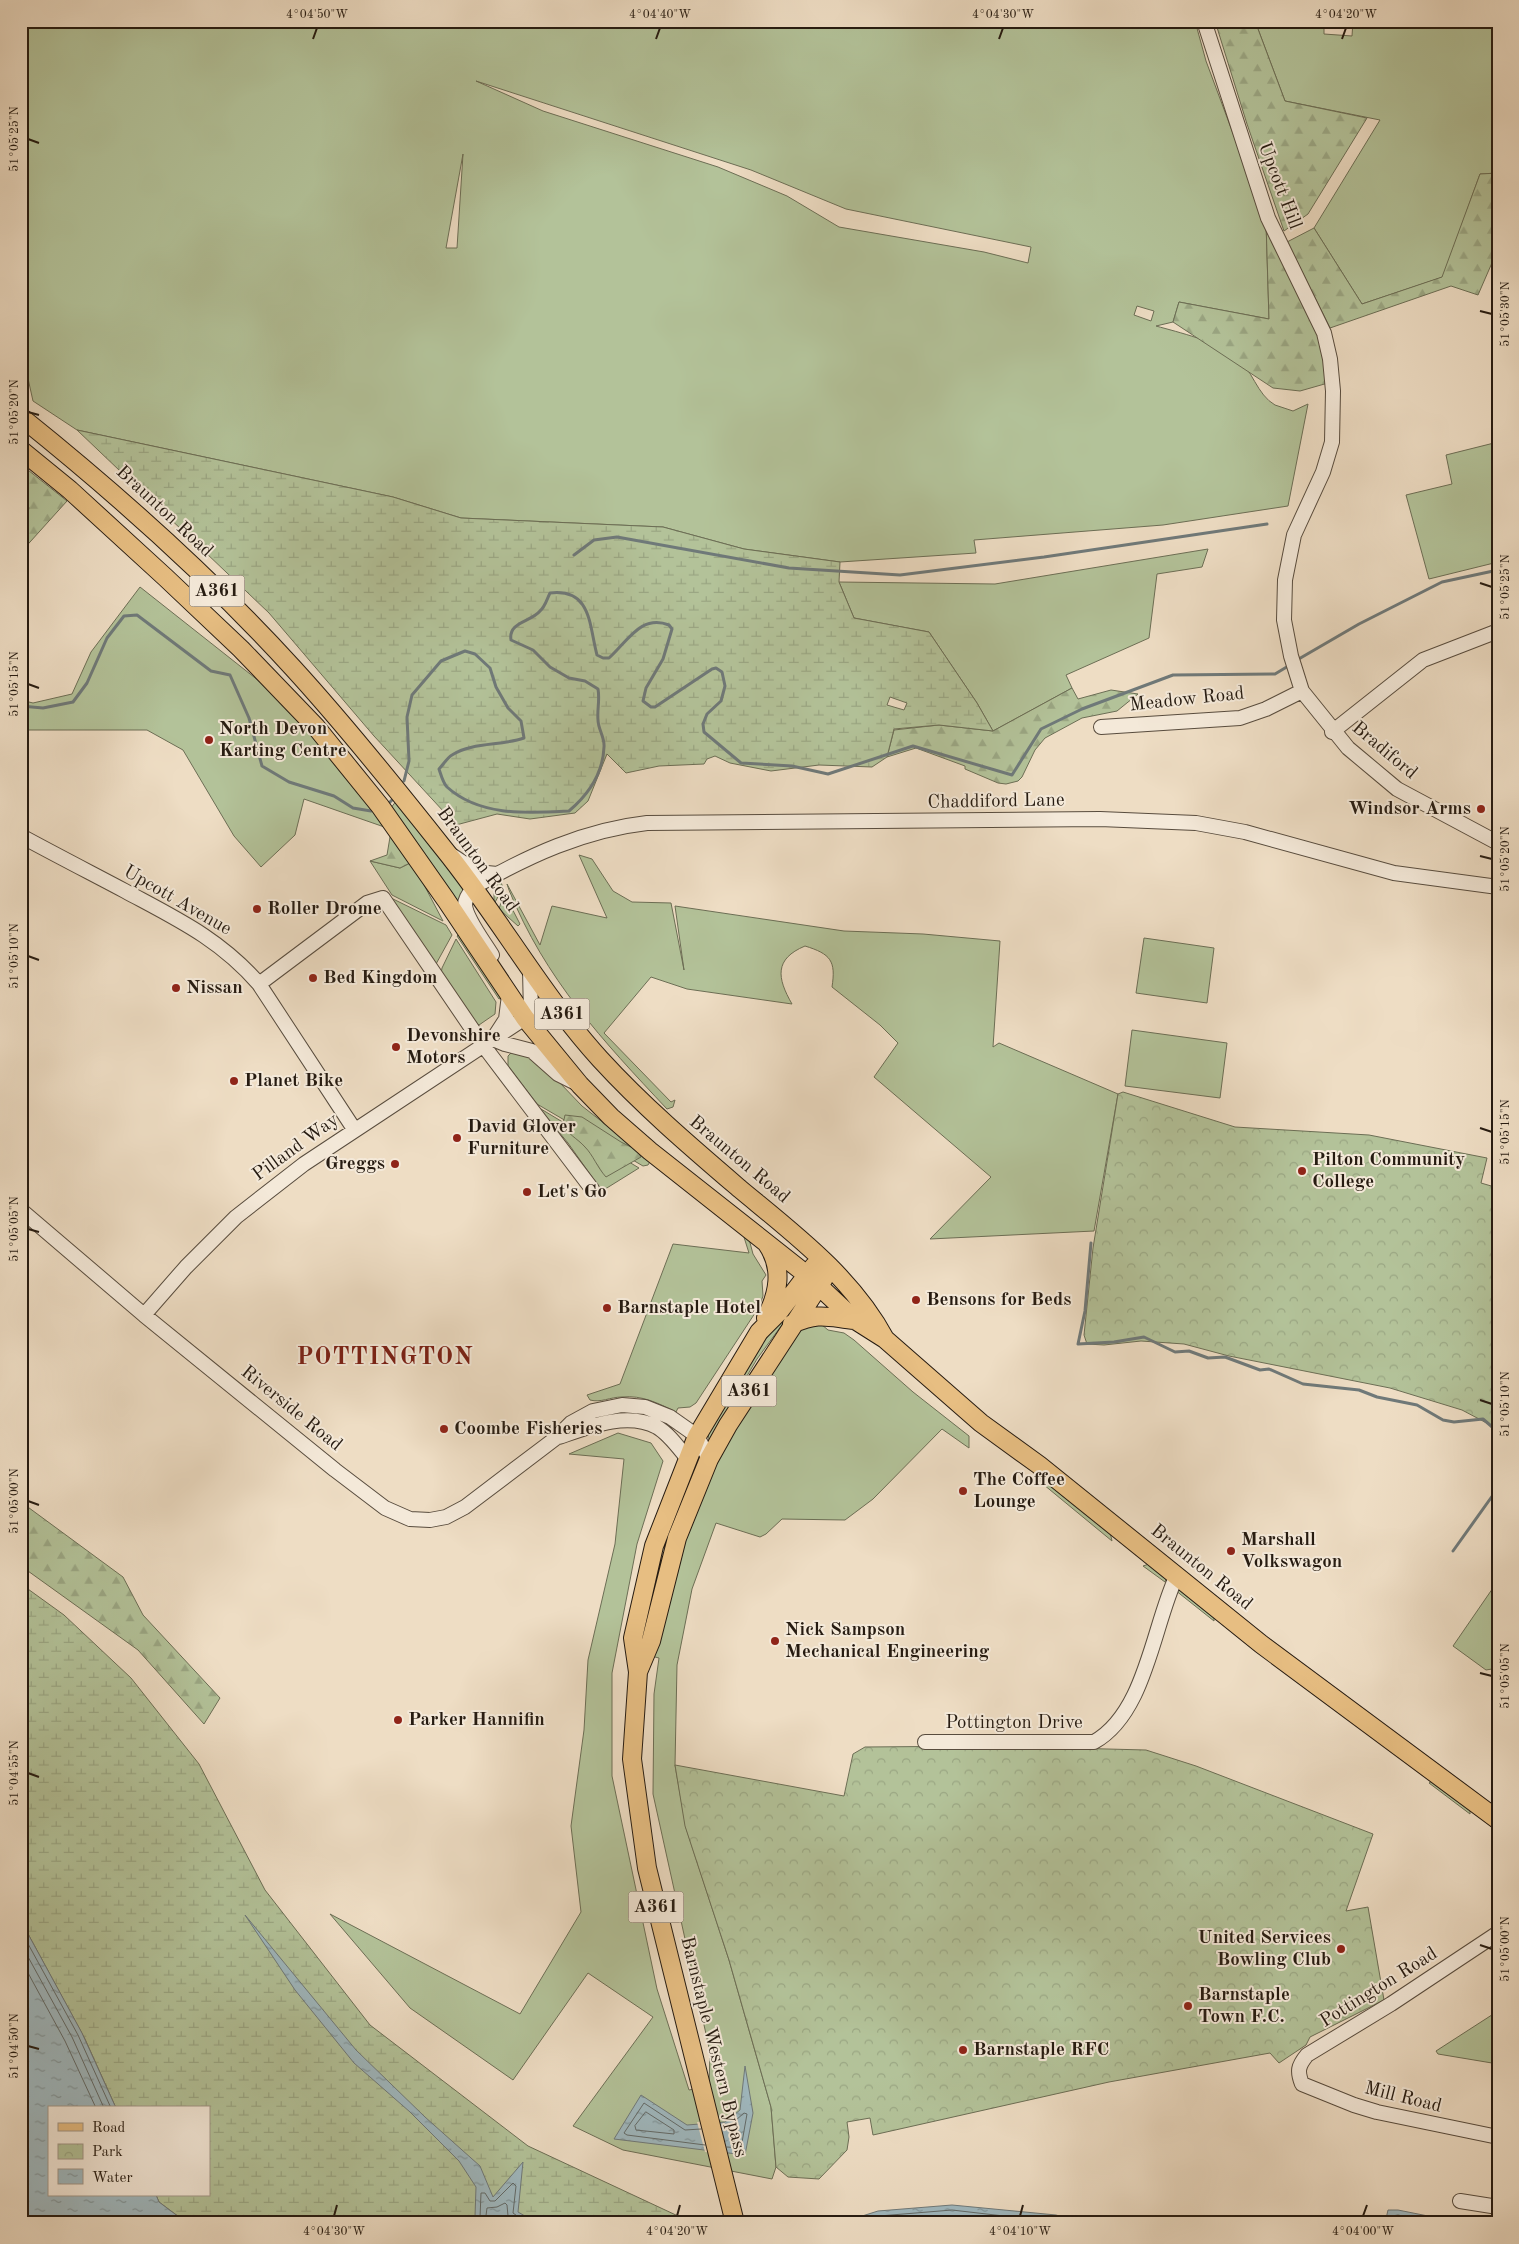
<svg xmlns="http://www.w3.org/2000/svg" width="1519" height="2244" viewBox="0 0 1519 2244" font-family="'Old Standard TT',serif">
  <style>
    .green { fill: #b3c299; stroke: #6c6e55; fill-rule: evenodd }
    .forest { fill: url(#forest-firs); stroke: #6c6e55 }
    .wetland { fill: url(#wetland-marsh); stroke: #6c6e55; fill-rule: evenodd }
    .park { fill: url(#park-crowns); stroke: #6c6e55 }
    .water { fill: url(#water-ripples); stroke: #6f7979 }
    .pier { fill: #eeddc4 }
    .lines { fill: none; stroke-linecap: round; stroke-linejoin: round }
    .shore { stroke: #626a68; stroke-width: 1 }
    .stream { stroke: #6f7979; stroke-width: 3 }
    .minor-casing { stroke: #584c3e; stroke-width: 16 }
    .major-casing { stroke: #261b11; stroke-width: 20 }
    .minor { stroke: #f4e9d9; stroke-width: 14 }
    .major { stroke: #e7be82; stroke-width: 18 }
    .ticks { fill: none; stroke: #261b11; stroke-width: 2 }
    .poi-dot { fill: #8f2418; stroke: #f4e9d9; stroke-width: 2 }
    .labels { text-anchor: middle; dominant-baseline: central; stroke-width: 4; stroke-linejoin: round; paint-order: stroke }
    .shield { fill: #f4e9d9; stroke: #64594d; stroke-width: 1 }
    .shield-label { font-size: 18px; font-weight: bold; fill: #261b11 }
    .street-label { font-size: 19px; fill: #261b11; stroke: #f4e9d9 }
    .poi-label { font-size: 19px; font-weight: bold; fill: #261b11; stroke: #f4e9d9; text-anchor: start }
    .district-label { font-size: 24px; font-weight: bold; letter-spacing: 1px; fill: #7a1f14; stroke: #f4e9d9 }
    .neatline { fill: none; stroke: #261b11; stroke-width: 2 }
    .ticks-label { font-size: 12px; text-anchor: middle; fill: #261b11 }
  </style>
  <defs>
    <pattern id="forest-firs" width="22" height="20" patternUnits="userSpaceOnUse" patternTransform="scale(1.25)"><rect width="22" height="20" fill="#b3c299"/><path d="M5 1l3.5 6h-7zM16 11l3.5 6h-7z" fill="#9aa683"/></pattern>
    <pattern id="wetland-marsh" width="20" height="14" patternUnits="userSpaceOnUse" patternTransform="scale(1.25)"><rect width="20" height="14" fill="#b3c299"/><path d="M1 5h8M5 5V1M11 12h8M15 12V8" fill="none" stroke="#9aa683"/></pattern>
    <pattern id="park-crowns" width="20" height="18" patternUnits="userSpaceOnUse" patternTransform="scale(1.25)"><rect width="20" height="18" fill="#b3c299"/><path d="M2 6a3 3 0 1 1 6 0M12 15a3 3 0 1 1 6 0" fill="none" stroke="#9aa683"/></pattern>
    <pattern id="water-ripples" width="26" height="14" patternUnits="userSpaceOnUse" patternTransform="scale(1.25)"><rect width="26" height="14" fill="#9fb8bf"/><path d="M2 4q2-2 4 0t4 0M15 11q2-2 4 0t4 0" fill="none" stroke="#81959a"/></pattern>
  </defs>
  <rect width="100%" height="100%" fill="#eeddc4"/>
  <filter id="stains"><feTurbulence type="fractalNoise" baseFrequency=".004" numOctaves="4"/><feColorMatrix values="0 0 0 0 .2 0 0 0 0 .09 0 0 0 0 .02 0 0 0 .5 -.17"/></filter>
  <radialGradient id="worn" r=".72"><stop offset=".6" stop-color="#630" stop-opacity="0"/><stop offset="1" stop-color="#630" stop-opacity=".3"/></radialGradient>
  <path class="green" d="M21,21H1195L1206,61L1266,222L1269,319L1179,302L1173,322L1156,326C1178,332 1218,342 1236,356C1252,369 1257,395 1275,405C1281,407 1287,409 1293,411L1308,404L1288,506L1163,525L974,540L976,553L840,562L744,549L663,527L461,518L393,497L77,430L33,401L27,374H21ZM476,81L751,170L846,209L1031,247L1028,263L984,252L839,227L787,196L718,167L543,111ZM463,154L457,248H446ZM1137,306L1154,311L1151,321L1134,315Z
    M1255,21H1324V34L1352,36L1353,21H1498V173L1480,174L1443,277L1362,304L1314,228L1380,120L1285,101Z
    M1498,442V562L1429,579L1406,495L1452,484L1446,455Z
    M1208,549L1202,567L1157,574L1149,638L1066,675L1072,688L993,731L977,703L929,632L854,618L839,582L995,584Z
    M140,587L264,685L342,767L390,829L304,799L295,835L261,867L234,836L183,750L147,730H21V700L33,703L72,694L91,652Z
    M397,800L464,886L459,904L390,809Z
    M579,855L592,859L613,891L632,902L671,903L684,970L675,906L844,931L923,934L1000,941L993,1047L999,1043L1118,1094L1094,1231L930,1239L991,1177L874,1077L898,1043L880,1025L832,987C836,961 831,954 805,946C774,959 777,978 792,1004L687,989L651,977L604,1033L671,1102L675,1100L673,1107L667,1109C603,1041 545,979 509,890L507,884L540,945L552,906L607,918Z
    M370,861L400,868L412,862L443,921L392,895Z
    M500,879L503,888L494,904V892Z
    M504,893L520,924L518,926L499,909Z
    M389,897L446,925L452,935L436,964Z
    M459,934L501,998L499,999L457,936Z
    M1144,938L1214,948L1207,1003L1136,993Z
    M456,939L496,1002L495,1014L479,1025L476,1023L441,974L442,968Z
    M1132,1030L1227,1043L1220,1098L1125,1086Z
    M512,1052L537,1059L582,1106L651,1160L648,1165L643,1166L537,1104L508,1066V1056Z
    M540,1109H541L639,1168L602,1191L568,1143Z
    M743,1234L749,1239L753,1254L766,1275L762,1281L763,1296L759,1307L696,1403L690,1407L678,1408L676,1412C658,1403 642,1395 622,1397C610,1397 601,1403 590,1400L587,1395L620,1384L673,1244L749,1253Z
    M799,1293L803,1296L757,1359L709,1440L708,1433L755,1354Z
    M821,1324L828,1330L844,1333L854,1340L913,1392L969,1436V1448L942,1429L873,1499L845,1520L782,1519L766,1534L760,1537L716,1523L692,1589L677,1665L675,1765L686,1828L729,1960L771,2107L776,2167L772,2179L623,2150L573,2126L653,2017L588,1973L513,2080L410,2008L330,1914L520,2014L581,1912L571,1826L584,1730L588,1660L615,1544L624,1459L569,1454L618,1433L651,1443L663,1461L637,1544L612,1673V1776L657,1989L689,2090L709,2086L710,2052L653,1794L654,1694L659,1658L651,1656L690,1517L735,1423L799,1328Z
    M1038,1480L1045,1481L1110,1532L1112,1541Z
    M1149,1564L1167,1577L1165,1582L1143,1566Z
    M1495,1585L1498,1587V1668L1486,1670L1453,1646Z
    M1181,1589L1214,1615V1621L1175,1590Z
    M1432,1781L1470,1809V1814L1429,1783Z
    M1498,2011V2064L1438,2054L1436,2051Z"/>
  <path class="forest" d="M1215,21H1255L1285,101L1367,118L1308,214L1284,231L1247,124Z
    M1498,173V249L1478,295L1451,286L1330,328L1287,242L1314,228L1362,304L1442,277L1480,174Z
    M1266,222L1317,331L1328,383L1300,391L1273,388L1173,322L1179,302L1269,319Z
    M28,470L67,501L21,552L23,535L21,481Z
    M1072,688L1078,699L1111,690L1138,694L1117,711L1082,718L1045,738L1035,750L1022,777L1018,781L1006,784L998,783L965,769V766L916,748L887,757L894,730L939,725L993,731Z
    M394,834L412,862L400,868L370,861L387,855L390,837Z
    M565,1115L582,1117L621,1142L637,1150L641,1157L606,1177C597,1167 593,1155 585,1147C577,1138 568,1135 563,1124Z
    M21,1502L123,1577L143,1615L220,1698L204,1724L138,1650L21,1566Z"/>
  <path class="wetland" d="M77,430L393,497L461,518L663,527L744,549L840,562L839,582L854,618L929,632L977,703L993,731L939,725L894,729L887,757L872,767L819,765L771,771L730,763L715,756L707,759L704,764L659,766L626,773L607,754L588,801L575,813L530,819L497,814L456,825L374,736L269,613ZM890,697L907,703L904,710L887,705Z
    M21,485L29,508L21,539Z
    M21,1584L64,1615L131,1678L199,1764L265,1890L370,2025L528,2146L693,2223H187L159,2202L156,2195H209V2108H116L85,2039L21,1921Z"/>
  <path class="park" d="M1123,1092L1235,1127L1369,1135L1487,1158L1481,1183L1498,1188V1429L1462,1410L1390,1388L1229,1356L1184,1344L1141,1341L1104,1345L1087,1344L1084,1335L1093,1248L1118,1094Z
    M991,1746L1146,1750L1196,1766L1373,1834L1346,1911L1368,1907L1384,2000L1310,2037L1306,2045L1279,2063L1270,2053L1109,2082L873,2135L870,2118L847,2122L849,2137L847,2150L819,2179L788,2177L776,2167L771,2107L729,1960L685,1826L675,1765L844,1796L853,1754L865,1747Z"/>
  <path class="water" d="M245,1915L356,2050L425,2117L480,2166L493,2197L523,2162L518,2212L537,2223H468L475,2217L476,2187L459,2161L410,2112L354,2063L295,1990Z
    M21,1921L82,2033L116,2108H49V2195H156L159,2202L187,2223H21Z
    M745,2066L753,2113L745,2155L614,2139L641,2095L687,2125L725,2122L740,2110Z
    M952,2205L1056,2215L1083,2223H840L878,2211Z
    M1388,2210H1398L1448,2220V2223H1385Z"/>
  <path class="pier" d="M719,2120L728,2155L705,2152L697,2122Z"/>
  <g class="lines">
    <path class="shore" d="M21,1931L78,2035L111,2108
      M21,1944L72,2037L104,2108
      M21,1960L65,2041L96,2108
      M646,2112L674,2130V2134L636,2130L635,2126Z
      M722,2128L728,2127L744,2113L747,2114L741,2148L727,2147
      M701,2129L685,2130L644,2103L624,2133L627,2135L705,2145
      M476,2223L480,2218L481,2193H485L490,2201H495L513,2183L516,2186L513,2213L527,2223
      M485,2223L487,2208L497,2207L505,2203L507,2205L508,2216L514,2223
      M857,2223L879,2216L952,2210L1064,2223
      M879,2223L952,2216L1018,2223
      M1389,2223L1392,2216L1398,2215L1437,2223"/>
    <path class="stream" d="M21,494L25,508L21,526
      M574,555L594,540L617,537L789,568L900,575L1044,557L1267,524
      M1297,660L1359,624L1442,582L1498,570
      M21,706L43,708L73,702L87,683L107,638L124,616L137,615L211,671L230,675L249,718L262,766L289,782L334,796L353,808L371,811
      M404,781L409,761L407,717L412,695L441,661L465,651L475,654L490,668L496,687L508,708L521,721L524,738C502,746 472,742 452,755C447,758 443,765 439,769C441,775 443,783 447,787C480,817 529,813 569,811C589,794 603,774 604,747C605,738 598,729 598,720C597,709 600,700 598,689L585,681L569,678L550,667L533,650L511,640C508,622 531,622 540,611C545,607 547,599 550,593C592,588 589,626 597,655L603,658H609C628,641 641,614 669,625L672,629L663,659L646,688L643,701L651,707H655L712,669L716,668L722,672L725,686L721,701L707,714L703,724L704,732L741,763L792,766L828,774L913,746L1012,775L1041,729L1082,709L1173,675L1275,674L1290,665
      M387,805L395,797
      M1091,1243L1085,1311L1078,1344L1114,1342L1144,1337L1175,1352L1189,1351L1208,1358L1225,1357L1260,1370L1269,1369L1303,1384L1359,1390L1377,1397L1417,1405L1443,1420L1454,1422L1483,1419L1498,1432
      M1453,1551L1498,1488"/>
    <defs>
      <path id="minor" d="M1204,21L1268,218L1324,333L1330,359L1333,391L1332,442L1323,472L1294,535L1285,580L1284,620L1291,656L1302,691L1348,748L1397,789L1498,843
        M1101,727L1240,718L1266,709L1302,691
        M1332,732L1423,660L1498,631
        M21,836C56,855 91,873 125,891C177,919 220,939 259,984L354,1129
        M453,856L477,872L497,874
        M492,955C485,943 466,919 465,905C465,898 470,893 474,887C528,856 584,830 647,823L1100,819L1196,823L1245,832L1394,873L1498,887
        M530,970L531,1014
        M259,984L367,903L383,898L483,1045L592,1189
        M509,995L506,1019L493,1039L505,1044L532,1051L558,1074L576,1083
        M21,1210L144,1315L335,1470L385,1508L410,1519L430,1520L446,1517L465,1507L556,1438L571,1423L593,1411L622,1405L645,1407L670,1417L697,1436L709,1459
        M144,1315L186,1267L236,1217L304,1164L531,1014L547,1012L568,1021
        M559,1437C588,1427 627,1411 657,1427C669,1434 678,1447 687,1458
        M925,1742H1094C1146,1713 1153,1625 1177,1575
        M1498,1933L1391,2004L1307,2055C1298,2066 1297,2071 1302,2084L1354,2105L1377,2112L1498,2137
        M1460,2201L1498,2207"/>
      <path id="major" d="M21,417C117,494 210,577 293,668C346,726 395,787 444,849C499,917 541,994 600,1059C643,1106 691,1147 740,1189C793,1233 852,1277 885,1339
        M21,450L70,490L165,577L241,649L316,727L380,806L446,900L525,1018L580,1085L611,1117L650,1151L807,1275L855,1320L885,1339L981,1423L1039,1465L1261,1644L1498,1820
        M766,1318C778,1294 784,1269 767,1244
        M792,1324C820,1312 826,1317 855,1320
        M638,1672L651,1641L677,1538L709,1459L728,1425L824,1278
        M735,2223L647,1868L632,1759L638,1672L633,1638L654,1546L697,1436L759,1332L778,1313L814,1266"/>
    </defs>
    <use href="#minor" class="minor-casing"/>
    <use href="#major" class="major-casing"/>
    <use href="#minor" class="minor"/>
    <use href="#major" class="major"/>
  </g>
  <path class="ticks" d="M313,39L317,28M656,39L660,28M999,39L1003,28M1342,39L1346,28M28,139L39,143M1480,311L1492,314M28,412L39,415M1480,583L1492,587M28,684L39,688M1480,856L1492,859M28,956L39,960M1480,1128L1492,1132M28,1229L39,1232M1480,1400L1492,1404M28,1501L39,1505M1480,1673L1492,1676M28,1773L39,1777M1480,1945L1492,1949M28,2046L39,2049M334,2216L337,2205M677,2216L680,2205M1020,2216L1023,2205M1363,2216L1367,2205"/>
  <g class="poi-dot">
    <circle cx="209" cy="740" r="5"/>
    <circle cx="1481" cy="809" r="5"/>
    <circle cx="257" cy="909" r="5"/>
    <circle cx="313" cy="978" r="5"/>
    <circle cx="176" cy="988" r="5"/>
    <circle cx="396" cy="1047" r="5"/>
    <circle cx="234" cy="1081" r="5"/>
    <circle cx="457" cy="1138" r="5"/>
    <circle cx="395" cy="1164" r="5"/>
    <circle cx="1302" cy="1171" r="5"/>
    <circle cx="527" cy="1192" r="5"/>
    <circle cx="916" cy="1300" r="5"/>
    <circle cx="607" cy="1308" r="5"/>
    <circle cx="444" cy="1429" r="5"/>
    <circle cx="963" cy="1491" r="5"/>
    <circle cx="1231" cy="1551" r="5"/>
    <circle cx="775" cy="1641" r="5"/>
    <circle cx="398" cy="1720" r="5"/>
    <circle cx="1341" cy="1949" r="5"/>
    <circle cx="1188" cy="2006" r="5"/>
    <circle cx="963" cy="2050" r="5"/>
  </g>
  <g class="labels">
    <g class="shield">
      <rect x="189.5" y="575.5" width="55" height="31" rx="4"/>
      <rect x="534.5" y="998.5" width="55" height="31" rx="4"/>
      <rect x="721.5" y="1375.5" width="55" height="31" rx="4"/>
      <rect x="628.5" y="1891.5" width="55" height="31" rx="4"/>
    </g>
    <g class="shield-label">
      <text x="217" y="591">A361</text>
      <text x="562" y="1014">A361</text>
      <text x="749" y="1391">A361</text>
      <text x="656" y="1907">A361</text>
    </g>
    <g class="street-label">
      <text transform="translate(1279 186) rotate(69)">Upcott Hill</text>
      <text transform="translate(164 512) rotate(43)">Braunton Road</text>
      <text transform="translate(1187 700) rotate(-6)">Meadow Road</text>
      <text transform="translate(1384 751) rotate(40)">Bradiford</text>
      <text transform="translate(996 802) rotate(-1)">Chaddiford Lane</text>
      <text transform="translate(477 860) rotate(54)">Braunton Road</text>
      <text transform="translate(177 901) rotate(30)">Upcott Avenue</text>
      <text transform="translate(296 1148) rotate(-36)">Pilland Way</text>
      <text transform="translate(739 1160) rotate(40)">Braunton Road</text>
      <text transform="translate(291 1409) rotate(39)">Riverside Road</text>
      <text transform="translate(1201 1568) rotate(39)">Braunton Road</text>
      <text x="1014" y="1723">Pottington Drive</text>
      <text transform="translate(1379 1988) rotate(-32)">Pottington Road</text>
      <text transform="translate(713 2047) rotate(76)">Barnstaple Western Bypass</text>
      <text transform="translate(1403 2098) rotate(14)">Mill Road</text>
    </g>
    <g class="poi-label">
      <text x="219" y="729">North Devon<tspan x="219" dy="22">Karting Centre</tspan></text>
      <text x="1471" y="809" text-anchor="end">Windsor Arms</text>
      <text x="267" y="909">Roller Drome</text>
      <text x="323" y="978">Bed Kingdom</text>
      <text x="186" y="988">Nissan</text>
      <text x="406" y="1036">Devonshire<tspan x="406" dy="22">Motors</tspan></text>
      <text x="244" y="1081">Planet Bike</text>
      <text x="467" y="1127">David Glover<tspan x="467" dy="22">Furniture</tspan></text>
      <text x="1312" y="1160">Pilton Community<tspan x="1312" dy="22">College</tspan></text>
      <text x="385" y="1164" text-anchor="end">Greggs</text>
      <text x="537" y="1192">Let's Go</text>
      <text x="926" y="1300">Bensons for Beds</text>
      <text x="617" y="1308">Barnstaple Hotel</text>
      <text x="454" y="1429">Coombe Fisheries</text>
      <text x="973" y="1480">The Coffee<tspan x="973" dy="22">Lounge</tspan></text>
      <text x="1241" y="1540">Marshall<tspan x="1241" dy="22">Volkswagon</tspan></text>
      <text x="785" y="1630">Nick Sampson<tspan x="785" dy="22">Mechanical Engineering</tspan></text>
      <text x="408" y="1720">Parker Hannifin</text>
      <text x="1331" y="1938" text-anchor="end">United Services<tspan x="1331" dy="22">Bowling Club</tspan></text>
      <text x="1198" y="1995">Barnstaple<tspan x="1198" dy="22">Town F.C.</tspan></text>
      <text x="973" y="2050">Barnstaple RFC</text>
    </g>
    <g class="district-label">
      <text x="385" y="1358">POTTINGTON</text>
    </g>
  </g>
  <rect width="1519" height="2244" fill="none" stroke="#eeddc4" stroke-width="55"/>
  <rect x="48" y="2106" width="162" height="90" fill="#f4e9d9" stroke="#a29789"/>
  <rect x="58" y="2123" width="25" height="8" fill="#e7be82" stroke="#a29789"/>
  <text x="92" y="2132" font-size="15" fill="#261b11">Road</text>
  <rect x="58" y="2144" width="25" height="15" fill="url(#park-crowns)" stroke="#a29789"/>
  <text x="92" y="2156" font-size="15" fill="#261b11">Park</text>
  <rect x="58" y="2169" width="25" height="15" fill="url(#water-ripples)" stroke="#a29789"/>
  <text x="92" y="2182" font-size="15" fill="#261b11">Water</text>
  <rect x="28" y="28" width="1464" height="2188" class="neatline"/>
  <g class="ticks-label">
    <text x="317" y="18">4°04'50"W</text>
    <text x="660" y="18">4°04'40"W</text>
    <text x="1003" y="18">4°04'30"W</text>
    <text x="1346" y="18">4°04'20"W</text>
    <text transform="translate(14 139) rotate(-90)" y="4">51°05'25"N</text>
    <text transform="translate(1505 314) rotate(-90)" y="4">51°05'30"N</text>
    <text transform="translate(14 412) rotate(-90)" y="4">51°05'20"N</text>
    <text transform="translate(1505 587) rotate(-90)" y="4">51°05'25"N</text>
    <text transform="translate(14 684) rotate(-90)" y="4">51°05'15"N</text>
    <text transform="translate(1505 859) rotate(-90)" y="4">51°05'20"N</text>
    <text transform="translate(14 956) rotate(-90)" y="4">51°05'10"N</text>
    <text transform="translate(1505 1132) rotate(-90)" y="4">51°05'15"N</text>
    <text transform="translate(14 1229) rotate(-90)" y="4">51°05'05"N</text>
    <text transform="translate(1505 1404) rotate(-90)" y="4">51°05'10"N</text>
    <text transform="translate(14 1501) rotate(-90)" y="4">51°05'00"N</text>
    <text transform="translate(1505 1676) rotate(-90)" y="4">51°05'05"N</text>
    <text transform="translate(14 1773) rotate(-90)" y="4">51°04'55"N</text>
    <text transform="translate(1505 1949) rotate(-90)" y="4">51°05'00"N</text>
    <text transform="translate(14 2046) rotate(-90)" y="4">51°04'50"N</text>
    <text x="334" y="2235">4°04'30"W</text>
    <text x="677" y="2235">4°04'20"W</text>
    <text x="1020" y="2235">4°04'10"W</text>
    <text x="1363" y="2235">4°04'00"W</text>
  </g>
  <rect width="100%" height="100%" filter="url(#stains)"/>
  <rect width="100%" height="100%" fill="url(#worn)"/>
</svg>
